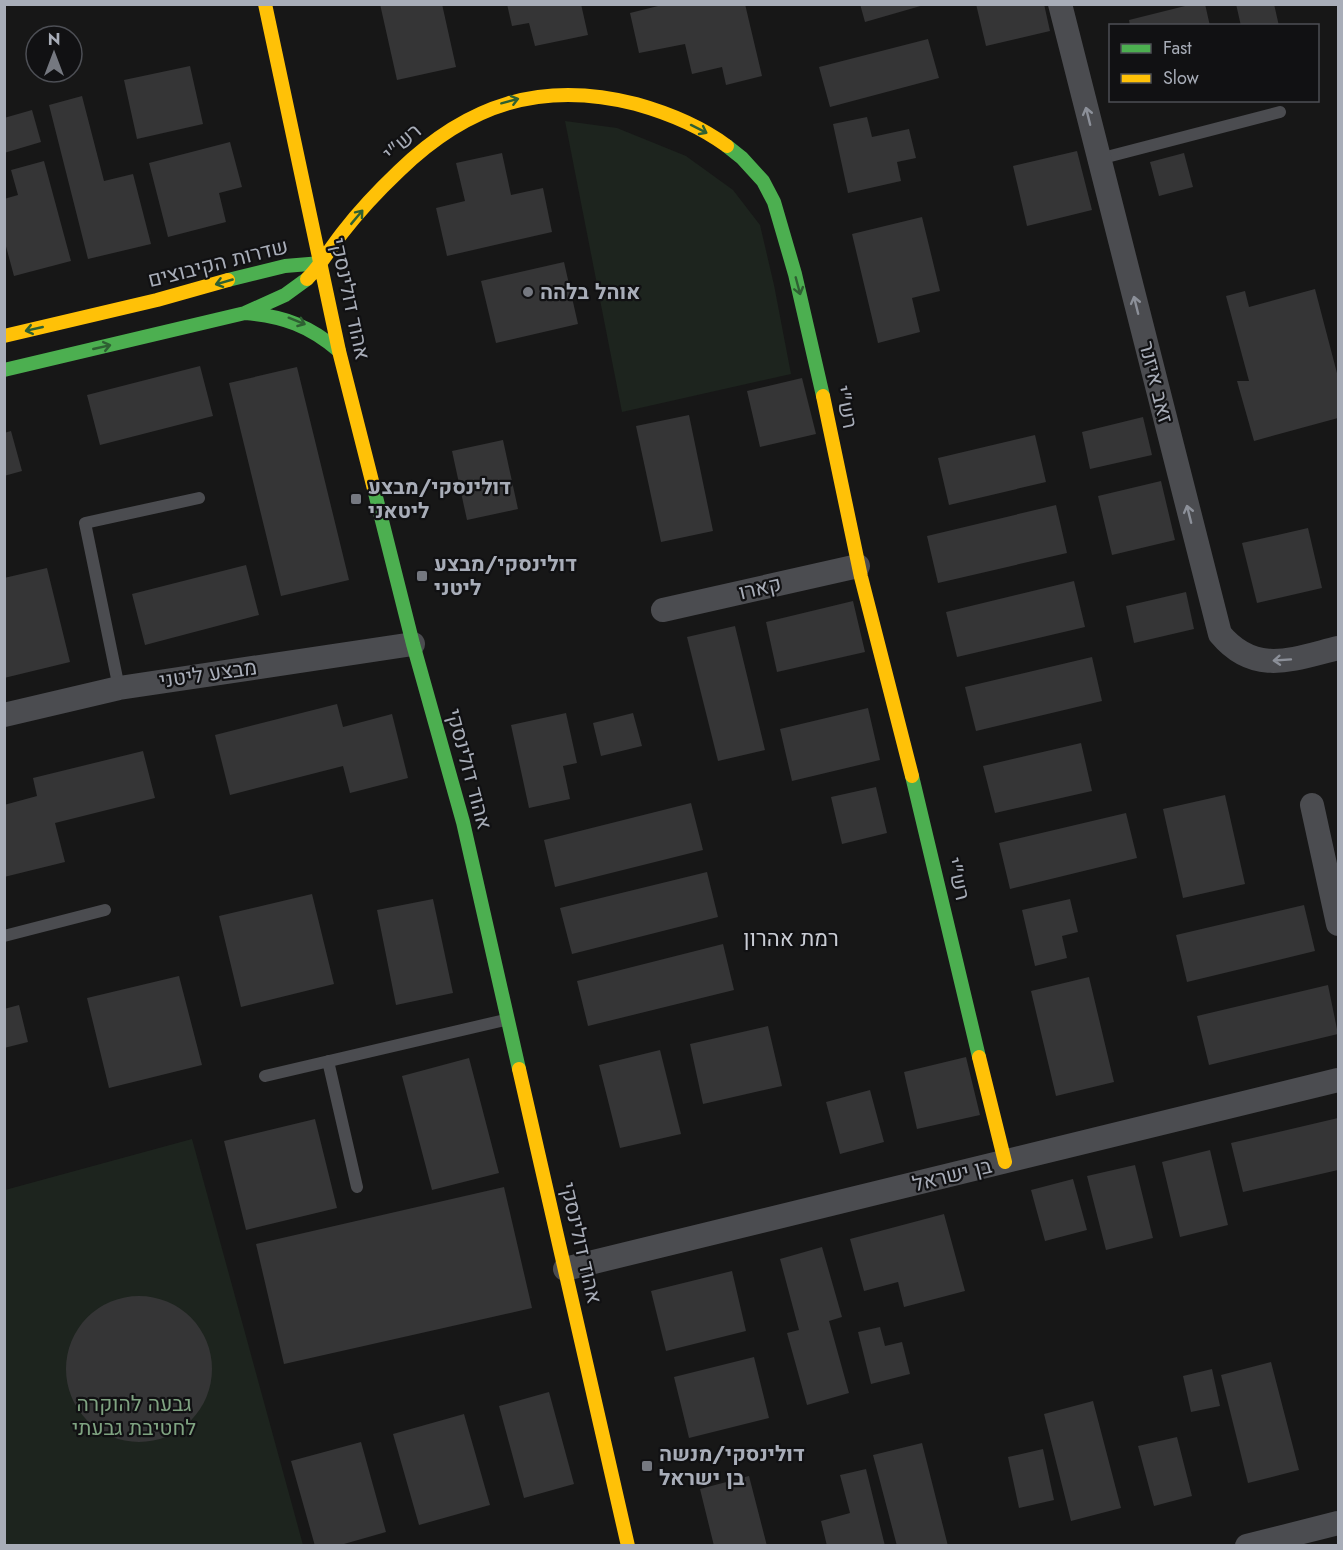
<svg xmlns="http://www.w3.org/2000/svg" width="1343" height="1550" viewBox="0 0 1343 1550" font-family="Jost,Heebo,sans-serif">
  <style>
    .green { fill: #1d241e }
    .building { fill: #353536 }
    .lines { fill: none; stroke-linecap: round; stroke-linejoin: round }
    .lane { stroke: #4b4c50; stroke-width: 12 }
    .street { stroke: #4b4c50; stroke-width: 24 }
    .fast { stroke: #4caf50; stroke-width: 14 }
    .slow { stroke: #ffc107; stroke-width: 14 }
    .oneway { stroke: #2e6032 }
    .oneway2 { stroke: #8c9099 }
    .poi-dot { fill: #757880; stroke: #111113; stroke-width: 2 }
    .labels { text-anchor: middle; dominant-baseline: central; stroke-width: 4.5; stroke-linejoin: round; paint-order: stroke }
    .street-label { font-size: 21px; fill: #a8adb8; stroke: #111113 }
    .poi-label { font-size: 21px; font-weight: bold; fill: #a8adb8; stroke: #111113; text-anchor: start }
    .park-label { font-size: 21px; fill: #7fa381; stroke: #111113 }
    .neighbourhood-label { font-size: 22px; fill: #c9ccd4; stroke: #111113 }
  </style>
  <rect width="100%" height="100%" fill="#171717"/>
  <path class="green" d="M565,121L617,128L686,156L733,190L760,225L774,285L791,374L622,412Z
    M192,1139L303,1545H5V1190Z"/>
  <path class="building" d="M380,4H442L456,67L397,80Z
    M507,4H581L588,35L535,46L529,23L512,26Z
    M666,4H745L762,76L726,85L722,67L692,74L685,44L639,53L630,13Z
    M860,4H924V5L865,22Z
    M976,4H1044L1050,31L986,46Z
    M1193,4H1205L1210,26H1130L1129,20Z
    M1236,4H1274L1279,26H1241Z
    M928,39L939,78L830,107L819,67Z
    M190,66L203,124L137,139L124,80Z
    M82,96L104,181L133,174L151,244L88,259L49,105Z
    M32,110L41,142L4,153V118Z
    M867,117L872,137L909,129L916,158L897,162L901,181L848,193L833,124Z
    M230,142L242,187L219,193L226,222L168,237L149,163Z
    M1077,151L1092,210L1027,226L1013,166Z
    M502,153L511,195L543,188L552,232L447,256L436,208L465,201L456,163Z
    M1184,153L1193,187L1159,196L1150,162Z
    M44,161L71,261L14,276L4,239V199L18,195L11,170Z
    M922,217L940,291L912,298L920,332L878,343L852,234Z
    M564,262L578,324L496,343L481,281Z
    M1315,289L1338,377V418L1254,441L1237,381H1249L1226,296L1245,291L1249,307Z
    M200,366L213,416L100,445L87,395Z
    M297,367L349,580L281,596L229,383Z
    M802,378L816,434L760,447L747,391Z
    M689,415L713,531L661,542L636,426Z
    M1143,417L1152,455L1090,469L1082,432Z
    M11,431L22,471L4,476V433Z
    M1035,435L1046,482L949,505L938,458Z
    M503,440L518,509L467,520L452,451Z
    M1161,481L1175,540L1112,555L1098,496Z
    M1056,505L1067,553L938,583L927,536Z
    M1308,528L1322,588L1257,603L1242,543Z
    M246,565L259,615L145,645L132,594Z
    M47,568L70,662L4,678V578Z
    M1074,581L1085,627L957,657L946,612Z
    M1186,592L1194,629L1134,643L1126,606Z
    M853,601L865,652L777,672L766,622Z
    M735,626L765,750L718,761L687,637Z
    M1092,657L1102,701L976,731L965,687Z
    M337,704L343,727L392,714L408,778L350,793L343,766L230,795L215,735Z
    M868,708L880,760L792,781L780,729Z
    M566,713L577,763L563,766L570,799L529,808L511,725Z
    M633,713L642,746L601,756L593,723Z
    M1081,743L1092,791L995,813L983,766Z
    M143,751L155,798L55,823L65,862L4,877V805L37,796L33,778Z
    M876,787L887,833L842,844L831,797Z
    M1225,795L1245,884L1183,898L1163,809Z
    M691,803L703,850L555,887L544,840Z
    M1126,813L1137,858L1010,889L999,843Z
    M707,872L718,917L572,954L560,908Z
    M312,894L334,984L241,1007L219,916Z
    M433,899L453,993L396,1005L377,910Z
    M1070,899L1078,932L1062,936L1067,958L1035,966L1022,910Z
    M1304,905L1315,951L1187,982L1176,935Z
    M723,944L734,990L588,1026L577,981Z
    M179,976L202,1065L109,1088L87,998Z
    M1089,977L1114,1082L1056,1096L1031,991Z
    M1328,985L1338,1034L1209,1065L1197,1016Z
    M19,1005L28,1042L4,1048V1009Z
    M768,1026L782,1086L703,1104L690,1044Z
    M660,1050L681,1134L620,1148L599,1065Z
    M966,1057L980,1115L917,1129L904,1072Z
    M469,1058L499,1173L432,1190L402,1076Z
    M870,1090L884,1142L840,1154L826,1102Z
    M1338,1118V1170L1243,1192L1231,1143Z
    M315,1119L337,1208L246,1230L224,1141Z
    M1210,1150L1228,1225L1180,1237L1162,1162Z
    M1135,1165L1153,1238L1106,1250L1087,1176Z
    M1073,1179L1087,1230L1045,1241L1031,1190Z
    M504,1187L532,1308L284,1364L256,1244Z
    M944,1214L965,1291L904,1307L898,1282L864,1291L850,1239Z
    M822,1247L842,1317L829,1321L849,1393L807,1405L787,1333L799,1330L780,1259Z
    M732,1271L746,1331L666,1351L651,1291Z
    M66 1369a73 73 0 1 1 146 0a73 73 0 1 1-146 0Z
    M880,1327L885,1346L902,1342L910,1374L871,1384L858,1332Z
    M754,1357L769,1418L689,1438L674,1377Z
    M1271,1362L1299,1470L1248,1483L1221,1375Z
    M1212,1369L1220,1406L1191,1412L1183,1376Z
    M549,1392L574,1484L524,1498L499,1406Z
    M1093,1401L1121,1508L1071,1521L1044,1414Z
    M464,1414L490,1505L419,1525L393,1434Z
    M1177,1437L1192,1496L1154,1506L1138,1446Z
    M361,1442L386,1532L337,1546H315L291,1461Z
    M922,1443L948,1546H897L873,1455Z
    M1043,1449L1054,1500L1019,1508L1008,1457Z
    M866,1469L885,1546H827L821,1521L850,1513L840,1475Z
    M749,1476L767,1546H714L700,1489Z"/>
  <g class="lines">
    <path class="lane" d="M1099,159L1280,112
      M119,688L85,523L199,498
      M4,936L105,910
      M328,1061L357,1187
      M265,1076L505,1020"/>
    <path class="street" d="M1060,4L1220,634C1255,676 1293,659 1338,648
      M663,610L858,566
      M4,715L119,688L413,644
      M1312,805L1338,924
      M565,1269L1338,1080
      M1247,1546L1338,1523"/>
    <path class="fast" d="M727,146L742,158L763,181L774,202L795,274L823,396
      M228,280L285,266L321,263
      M245,313C283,316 310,326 339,351
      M4,370L245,313L285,295L307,279
      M374,489L413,644L463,822L519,1069
      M912,776L979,1057"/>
    <path class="slow" d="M265,4L339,351L374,489
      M307,279C321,265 331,247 343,232C360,210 379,190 399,171C468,104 542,80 636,104C668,113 700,126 727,146
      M4,336L157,300L228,280
      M823,396L861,577L912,776
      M979,1057L1005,1162
      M519,1069L628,1546"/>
  </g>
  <defs><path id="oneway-shaft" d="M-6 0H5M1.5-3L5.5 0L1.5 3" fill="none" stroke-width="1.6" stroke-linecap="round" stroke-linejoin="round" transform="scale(1.5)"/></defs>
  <g class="oneway">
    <use href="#oneway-shaft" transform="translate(510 101) rotate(-15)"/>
    <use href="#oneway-shaft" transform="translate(699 129) rotate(27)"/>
    <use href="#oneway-shaft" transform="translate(357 217) rotate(-50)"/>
    <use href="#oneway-shaft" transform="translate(224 282) rotate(164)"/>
    <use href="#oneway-shaft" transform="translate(798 286) rotate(75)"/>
    <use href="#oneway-shaft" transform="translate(297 321) rotate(22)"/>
    <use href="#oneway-shaft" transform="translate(34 329) rotate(167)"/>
    <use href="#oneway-shaft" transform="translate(102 347) rotate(-13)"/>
  </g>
  <g class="oneway2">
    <use href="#oneway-shaft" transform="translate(1088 116) rotate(-104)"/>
    <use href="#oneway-shaft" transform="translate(1136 305) rotate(-104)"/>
    <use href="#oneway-shaft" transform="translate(1189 514) rotate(-104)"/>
    <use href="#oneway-shaft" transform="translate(1282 660) rotate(176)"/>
  </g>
  <g class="poi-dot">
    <circle cx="528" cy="292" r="6"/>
    <rect x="350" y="493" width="12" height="12" rx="3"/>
    <rect x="416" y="570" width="12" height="12" rx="3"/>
    <rect x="641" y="1460" width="12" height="12" rx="3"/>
  </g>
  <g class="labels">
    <g class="street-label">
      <text transform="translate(402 142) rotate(-42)">רש"י</text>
      <text transform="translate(218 263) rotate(-14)">שדרות הקיבוצים</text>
      <text transform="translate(350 299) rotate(78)">אהוד דולינסקי</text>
      <text transform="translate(1156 382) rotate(76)">זאב איזנר</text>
      <text transform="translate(846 407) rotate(78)">רש"י</text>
      <text transform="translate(760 588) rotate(-13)">קארו</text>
      <text transform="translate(208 674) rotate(-8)">מבצע ליטני</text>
      <text transform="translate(469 769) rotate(75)">אהוד דולינסקי</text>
      <text transform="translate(958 879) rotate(76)">רש"י</text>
      <text transform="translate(952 1175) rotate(-14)">בן ישראל</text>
      <text transform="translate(581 1243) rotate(77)">אהוד דולינסקי</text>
    </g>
    <g class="poi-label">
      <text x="540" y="292">אוהל בלהה</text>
      <text x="368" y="487">דולינסקי/מבצע<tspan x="368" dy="24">ליטאני</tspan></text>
      <text x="434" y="564">דולינסקי/מבצע<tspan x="434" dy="24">ליטני</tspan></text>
      <text x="659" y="1454">דולינסקי/מנשה<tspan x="659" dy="24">בן ישראל</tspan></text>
    </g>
    <g class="park-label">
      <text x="134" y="1404">גבעה להוקרה<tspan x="134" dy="24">לחטיבת גבעתי</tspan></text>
    </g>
    <g class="neighbourhood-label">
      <text x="791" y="938">רמת אהרון</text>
    </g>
  </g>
  <rect width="1343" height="1550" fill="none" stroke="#a8adb8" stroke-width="12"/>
  <rect x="1109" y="24" width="210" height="78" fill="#111113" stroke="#4d4f55" stroke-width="1.5"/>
  <rect x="1121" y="44" width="30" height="9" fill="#4caf50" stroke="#4d4f55" stroke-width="1.5"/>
  <text x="1163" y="54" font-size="18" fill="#a8adb8">Fast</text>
  <rect x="1121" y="74" width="30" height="9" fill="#ffc107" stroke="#4d4f55" stroke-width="1.5"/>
  <text x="1163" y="84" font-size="18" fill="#a8adb8">Slow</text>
  <g transform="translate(54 54)"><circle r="28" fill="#111113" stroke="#4d4f55" stroke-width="1.5"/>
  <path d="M0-4.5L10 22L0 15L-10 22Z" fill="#757880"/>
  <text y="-9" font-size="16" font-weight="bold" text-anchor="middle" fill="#a8adb8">N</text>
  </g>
</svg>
